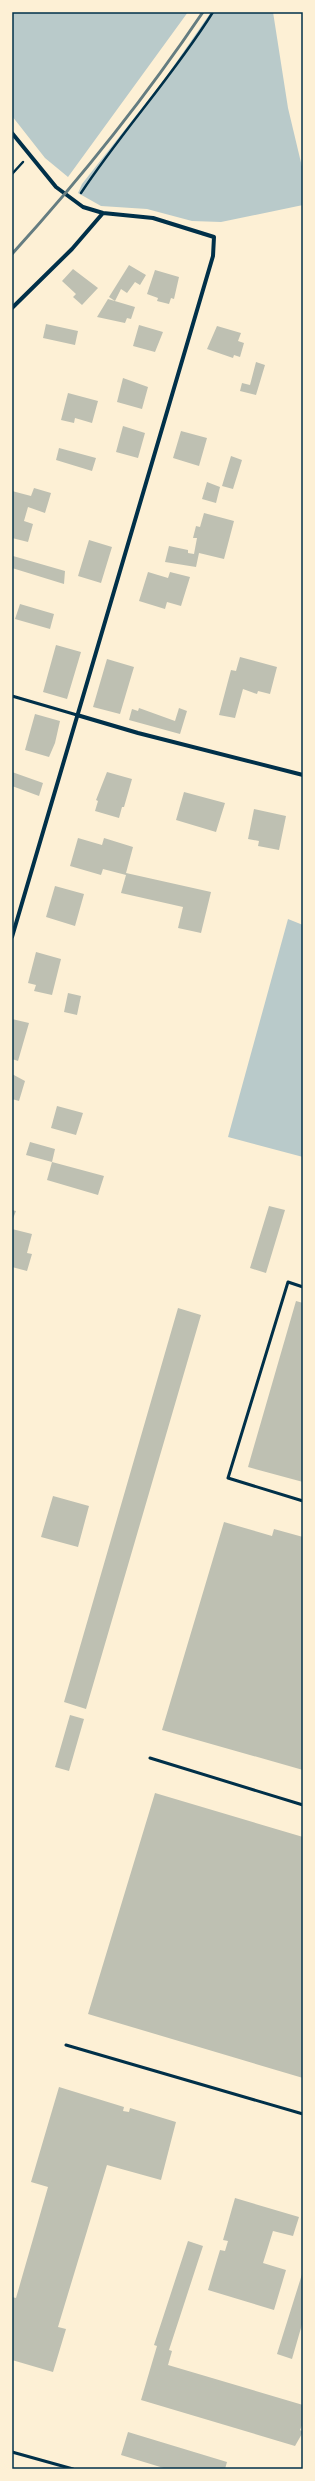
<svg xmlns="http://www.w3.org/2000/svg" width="315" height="2481" viewBox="0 0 315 2481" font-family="'Exo 2',sans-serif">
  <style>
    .green { fill: #b9caca }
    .building { fill: #bec0b2 }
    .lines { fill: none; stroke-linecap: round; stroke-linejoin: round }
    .path { stroke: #003049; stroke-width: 2.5 }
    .service { stroke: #003049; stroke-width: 3 }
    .minor { stroke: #003049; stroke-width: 4 }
    .rail { stroke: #657d81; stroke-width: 3 }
    .neatline { fill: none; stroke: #003049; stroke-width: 1.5 }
  </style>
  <rect width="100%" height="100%" fill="#fdf0d5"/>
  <path class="green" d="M12,12H188L68,177L45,158L12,116Z
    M211,12H273L288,108L303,171V205L221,222L192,221L147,209L101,206L78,193L82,184L164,80Z
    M288,919L303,925V1157L228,1137Z"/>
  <path class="building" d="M129,265L146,275L140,285L135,282L127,293L121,289L115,301L109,297Z
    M73,269L98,288L82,305L73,297L76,294L62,281Z
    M155,270L179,277L174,299L171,298L169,304L157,301L158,298L147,294Z
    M108,299L135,307L131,319L127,318L125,323L97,317Z
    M46,324L78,331L75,345L43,338Z
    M139,325L163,332L155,352L133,346Z
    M217,326L241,333L238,341L244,343L240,357L234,355L233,358L207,349Z
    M256,362L265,365L256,395L240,391L242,383L250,385Z
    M123,378L148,387L142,409L117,402Z
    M68,393L98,401L92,423L75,418L74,423L61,420Z
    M123,426L145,433L138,458L116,452Z
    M181,431L207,438L199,466L173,458Z
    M59,448L96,458L92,471L56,460Z
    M231,456L242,460L233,489L222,486Z
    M207,482L220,487L216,503L202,499Z
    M34,488L51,493L45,513L28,507L24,521L33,524L28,542L12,538V491L31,496Z
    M204,513L234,521L224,559L199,553L196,567L165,562L169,546L188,550V553L194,554L197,538H193L196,526L200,527Z
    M89,540L112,547L101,583L78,576Z
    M13,556L65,571L64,584L12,568Z
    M148,572L168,578L170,572L190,577L181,606L167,602L165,609L139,601Z
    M20,604L54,614L50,629L15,619Z
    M56,645L81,652L67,699L43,692Z
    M240,657L277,667L270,694L258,691L257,694L243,689L235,718L219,715L231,670L236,671Z
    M107,659L134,667L120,714L93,707Z
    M139,708L175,721L179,708L187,711L180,734L129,720L132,709L138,711Z
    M35,714L60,721L55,743L49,757L25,750Z
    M12,772L43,783L39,796L12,786Z
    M107,772L132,779L124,807H122L119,818L95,811L98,801L96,800Z
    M184,792L225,803L216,832L176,820Z
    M254,809L286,816L279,850L258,846L259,841L248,839Z
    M78,838L102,845L104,838L133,847L126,873L211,892L201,933L178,928L183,907L121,893L126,875L103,869L101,875L70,866Z
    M55,886L84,894L75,926L46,917Z
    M36,952L61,959L52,995L34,991L36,985L28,983Z
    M68,993L81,996L77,1015L64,1012Z
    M12,1019L29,1023L18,1061L12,1059Z
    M12,1074L25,1081L19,1101L12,1099Z
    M57,1106L83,1113L76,1135L51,1128Z
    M30,1142L55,1149L52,1162L26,1155Z
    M52,1162L104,1176L98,1195L47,1180Z
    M269,1206L285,1210L266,1273L250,1268Z
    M12,1210L16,1211L12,1221Z
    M12,1229L32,1234L27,1253L32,1254L27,1271L12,1267Z
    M296,1301L303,1303V1482L248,1467Z
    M178,1308L201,1315L86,1709L64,1702Z
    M53,1496L89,1506L78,1547L41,1537Z
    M224,1522L272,1536L274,1529L303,1537V1770L162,1730Z
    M70,1715L84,1719L69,1771L55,1767Z
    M155,1793L303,1837V2078L88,2014Z
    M59,2087L124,2107L123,2111L129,2112L130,2108L176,2122L161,2180L107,2165L58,2327L66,2329L53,2372L12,2360V2297L16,2298L48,2187L31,2182Z
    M235,2198L299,2217L293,2236L273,2231L263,2263L286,2270L274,2310L208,2290L220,2250L225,2251L228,2241L223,2240Z
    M188,2241L203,2246L169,2350L172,2351L168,2365L303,2405V2423L300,2430L303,2432L295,2446L141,2400L157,2346L154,2345Z
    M303,2271V2321L292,2359L277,2354Z
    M128,2432L227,2462L225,2469H167L121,2455Z"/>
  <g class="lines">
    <path class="path" d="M12,174L23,162
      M81,193C122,131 173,76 213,12"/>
    <path class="service" d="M12,696L77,715
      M303,1287L288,1282L228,1478L303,1501
      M150,1758L303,1805
      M66,2045L303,2114
      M12,2452L73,2469"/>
    <path class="minor" d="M12,133L56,187L83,207L103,213L153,218L214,237L213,256L12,937
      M12,308L72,249L103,213
      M77,715L138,733L303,775"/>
    <path class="rail" d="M12,254C81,178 145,98 203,12"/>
  </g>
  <rect width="315" height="2481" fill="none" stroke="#fdf0d5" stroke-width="26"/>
  <rect x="13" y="13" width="289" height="2455" class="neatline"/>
</svg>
